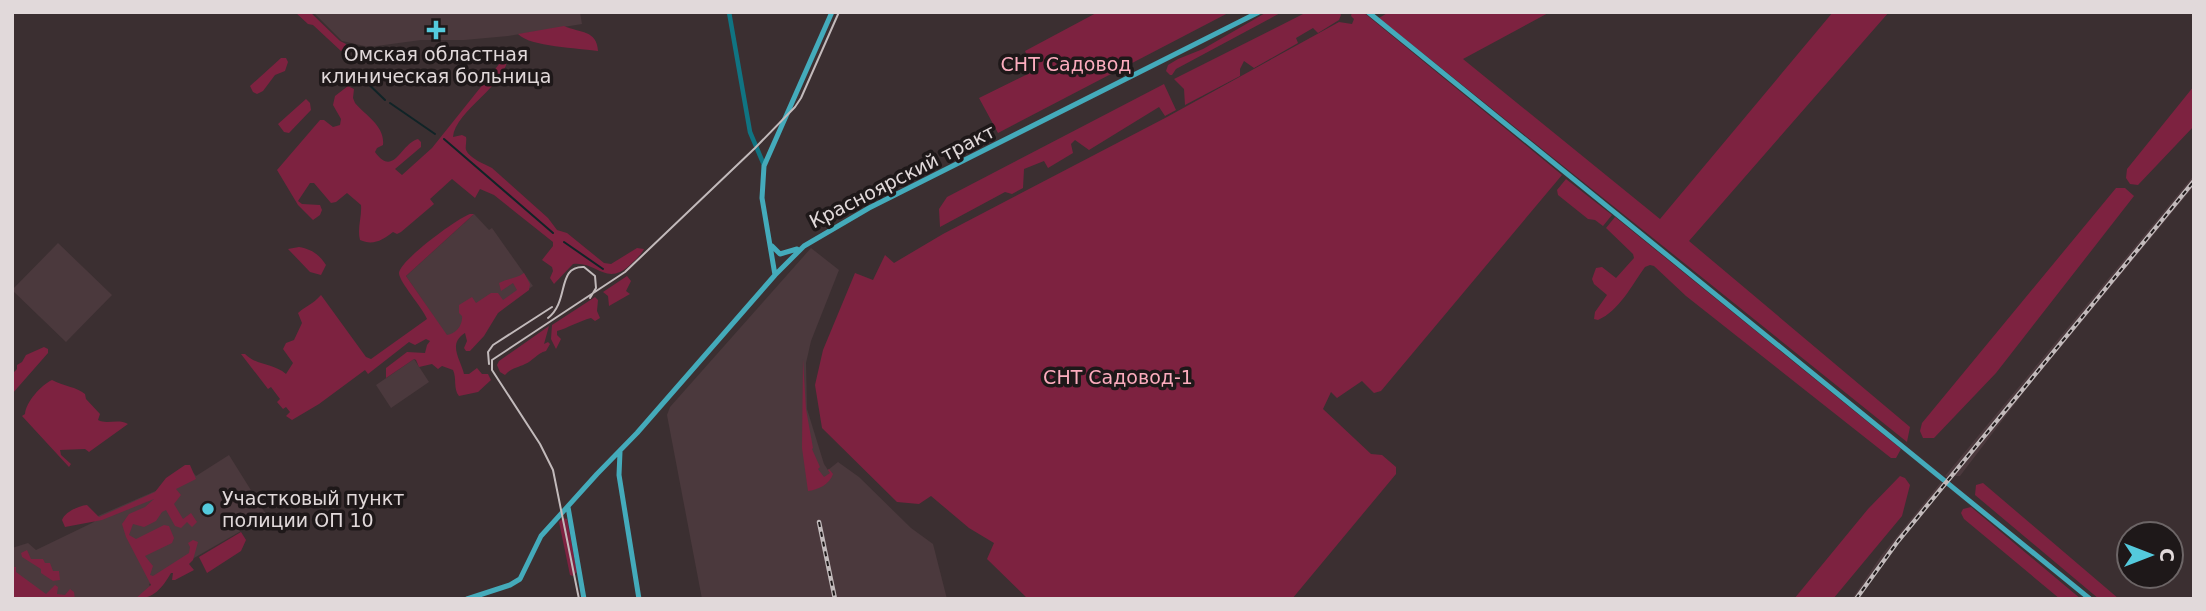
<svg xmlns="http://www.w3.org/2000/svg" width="2206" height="611" viewBox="0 0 2206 611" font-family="'DejaVu Sans',sans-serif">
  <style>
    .built { fill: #4b393d }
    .green { fill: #7d2240 }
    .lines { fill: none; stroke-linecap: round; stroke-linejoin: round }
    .stream { stroke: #102427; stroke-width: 2 }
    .minor { stroke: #107482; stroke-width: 4.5 }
    .major { stroke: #44abbb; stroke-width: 5 }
    .tram { stroke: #c2babb; stroke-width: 2 }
    .rail-casing { stroke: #c2babb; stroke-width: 4.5 }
    .rail { stroke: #1e1819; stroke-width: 2; stroke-dasharray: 5; stroke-linecap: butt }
    .poi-dot { fill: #54cadd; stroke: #1e1819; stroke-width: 2.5 }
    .labels { text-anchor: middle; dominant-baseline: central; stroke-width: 7; stroke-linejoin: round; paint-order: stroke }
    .poi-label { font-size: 19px; fill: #e1d9da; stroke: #1e1819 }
    .park-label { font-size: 19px; fill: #fcacbe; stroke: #1e1819 }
    .street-label { font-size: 19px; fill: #e1d9da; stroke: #1e1819 }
  </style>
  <rect width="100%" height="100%" fill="#3b2f31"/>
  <path class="built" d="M313,12H580L582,24L508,36L464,40H421L369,47L342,41Z
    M2194,175V186L2027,388L1960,476H1954L1951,480L1945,476Z
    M474,214L489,230L492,228L533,286L451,342L406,276Z
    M58,243L112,295L66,342L12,290Z
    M811,248L839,270L811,341L806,363L807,409L824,464L828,470L838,462L859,477L911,528L933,544L947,599H702L667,415L670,407Z
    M414,359L429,382L391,408L376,385Z
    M229,455L267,516L149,584L151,589L135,599H12V548L28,543L36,550L94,522L98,516L160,489L192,471L196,476Z
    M1941,482L1946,486L1889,554L1858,599H1852L1881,556Z"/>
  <path class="green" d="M295,12H310L340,41L346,44L344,50L341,51L313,25L308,24Z
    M1098,12H1230L998,133L979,98L1034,71L1025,51Z
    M1267,12H1282L1176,69L1172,75H1170L1166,71L1168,65L1178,59L1203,49Z
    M1307,12H1340L1341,15L1339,20L1318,33L1313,28L1296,38L1298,43L1254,68L1244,61L1240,69V76L1185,105L1184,89L1174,79Z
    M1352,12H1363L1562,175L1381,391L1374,393L1362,381L1337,398L1331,392L1323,409L1371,454L1382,455L1396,467V474L1292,599H1028L987,559L994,543L969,528L931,496L919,504L897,502L822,428L815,385L823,350L855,273L873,280L885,255L894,263L943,234L1167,117L1339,22L1352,24L1354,19L1351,16Z
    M1389,12H1550L1463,59L1660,219L1833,12H1889L1689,241L1910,427L1907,442L1379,18Z
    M564,26C580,33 597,30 598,51C579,48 530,47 518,34Z
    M508,53C510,84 455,110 453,137L462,135L466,137C467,141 465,146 466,150C470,159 485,164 492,168L548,218L557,230L567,233L604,263L611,264L637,248L644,249C641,255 635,260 630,265C606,287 597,261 573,264L554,284L550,278L553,271L552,267L542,260L553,246V242L494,195L480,189L475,198L452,179L430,199L434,204L401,232L397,234L393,232C383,240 373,246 360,240C357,228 362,217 361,205L347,193L336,202L331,203L314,183H310L298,201L302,204L320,205L322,210L320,215L313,220L298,205L277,170L320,120H324L333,127L340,125L341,119L333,105L335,96L348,86L354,89L353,98L355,103C366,116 385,126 383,145L377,148L375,152C394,178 400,144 418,139L421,142V147L395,169L402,175L432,148Z
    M281,58H286L288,62L285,71L275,75L263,91L257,94L253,92L250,86Z
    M1164,84L1176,110L1165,116L1159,107L1089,150L1075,140L1071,144L1073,153L1048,168L1044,161L1024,169L1023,188L1012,194L1005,192L940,227L939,209L947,197Z
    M2194,86V126L2138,185L2130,184L2126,178L2127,169Z
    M306,99L310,103L311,110L289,133L284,132L278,124Z
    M1566,179L1612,215L1603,226L1595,220L1588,219L1558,195L1557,190Z
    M2116,188H2125L2134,196L1996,373L1934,438H1923L1920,431L1922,423Z
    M470,214H474L406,276L447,335C456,334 463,325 462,316L459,313V305L472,297L476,303L491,293H498L503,300L517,290L513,283L501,291L499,283C508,278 516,279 524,273L530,284L529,290L498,313L484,336L470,351H466L464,348L467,341L465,333C447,344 461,360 464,374H469L477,368L482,374H488L491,380L478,392L459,396C453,389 457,378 453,370L442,366L438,369L432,364L419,367L416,360L414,359L386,378V368L407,352L425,353L427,345L430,341L426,339L415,345L409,342L368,374L365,370L319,404L292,420L286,416L290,412L286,407L283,409L277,402L280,399L271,387L268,389L241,354H245C257,366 273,363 286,374L293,363L283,349L286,343L294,340L302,323L298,313C307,305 312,305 321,295L366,357L371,359L427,319C423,308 399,282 399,273C400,260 458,218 470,214Z
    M1615,217L1901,449L1896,458H1891L1686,296L1654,266L1650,265L1645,267C1632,285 1619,311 1598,320L1594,319L1595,312L1607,295L1594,284L1592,279L1596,268L1602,267L1616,278L1634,258L1633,254L1606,228Z
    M299,247C311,249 319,254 326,265L321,275L310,272L288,249Z
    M627,276L631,281L626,291L630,294L609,306L608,296L603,292Z
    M595,297L598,300L597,311L600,318L595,321L591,318C579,321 568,328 557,331V335L561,339L556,349L551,339L552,325Z
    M549,326L544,344L548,342L550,344L546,351C537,353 533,361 525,364C517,368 511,368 505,375L500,372L497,365L499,361Z
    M44,347L48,349V353L12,394V374L17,369V365L22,362L26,355Z
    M803,359L806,409L813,448L812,449L820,467L818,469L824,477L830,473L828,470L829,469L833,474C830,484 818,490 808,491L802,448Z
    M52,380C63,386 77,387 85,394L86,399L100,414L98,420C107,425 118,418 128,424L89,452L85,449L60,450L61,455L71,464L69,467L22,416L25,414C26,402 41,385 52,380Z
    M185,465H190L196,479L176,489L181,495L174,504L183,519L191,513L197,522L192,527L187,522L181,528L175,526L166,510L162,512L156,521L144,527L133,524L129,535L136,539L164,525L169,526L174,538L172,543L145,556L153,566L150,575L153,576L189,553L190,547L188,543L193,540L198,542L193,560L189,564L194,570L175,580H172L173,573H171C162,588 154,599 135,599L151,585L126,537L122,524L129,514L145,507L154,499L102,520L65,527L62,520C65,512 78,506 87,505L99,517L155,492L166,478Z
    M1900,476L1905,478L1910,485L1902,516L1833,599H1794L1868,509Z
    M1983,483L2119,599H2099L1975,495L1976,485Z
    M1971,507L2081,599H2060L1964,519L1961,513L1963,509Z
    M563,518L567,519L577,572L573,576L570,575L559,522Z
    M241,532L246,540L241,551L207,573L199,557Z
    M27,550L31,559H43L45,563H50L53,571H59L60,580L53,581L41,573V569L22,557L21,553Z
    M12,567H16V572L46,594L55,585L58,587L57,594L65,595L70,589L74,592L75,599H12Z"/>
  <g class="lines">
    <path class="stream" d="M359,75L385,100
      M390,103L435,134
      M444,139L553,233
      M564,242L603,269"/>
    <path class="minor" d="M729,12L750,132L764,165"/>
    <path class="major" d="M1368,12L2090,599
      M772,246L780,254L797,249
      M775,275L762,198L764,166L832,12
      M620,452L619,475L639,599
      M568,507L584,599
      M467,599L510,585L520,579L541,536L597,474L637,433L775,275L804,246L869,208L1259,12"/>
    <path class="tram" d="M548,318C570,301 556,266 584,267L595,276L596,288L590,298
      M489,364L488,352L493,345L552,307
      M579,599L553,470L540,444L492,370V360L625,272L755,148L795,107L801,98L839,12"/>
    <defs>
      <path id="rail" d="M819,522L835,599
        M1856,599L1898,541L2194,181"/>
    </defs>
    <use href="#rail" class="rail-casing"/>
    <use href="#rail" class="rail"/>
  </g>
  <g class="poi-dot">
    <path d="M432.5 19.5h7v7h7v7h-7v7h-7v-7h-7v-7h7z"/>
    <circle cx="208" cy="509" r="7"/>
  </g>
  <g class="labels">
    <g class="poi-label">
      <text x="436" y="54">Омская областная<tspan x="436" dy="22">клиническая больница</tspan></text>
      <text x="222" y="498" text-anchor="start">Участковый пункт<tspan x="222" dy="22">полиции ОП 10</tspan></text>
    </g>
    <g class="park-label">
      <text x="1066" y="64">СНТ Садовод</text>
      <text x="1118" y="377">СНТ Садовод-1</text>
    </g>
    <g class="street-label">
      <text transform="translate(902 176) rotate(-27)">Красноярский тракт</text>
    </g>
  </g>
  <rect width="2206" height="611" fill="none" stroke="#e1d9da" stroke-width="28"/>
  <g transform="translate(2150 555) rotate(90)"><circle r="33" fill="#1e1819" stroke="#6c6566" stroke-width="2"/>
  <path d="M0-5L12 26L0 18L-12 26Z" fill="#54cadd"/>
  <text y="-10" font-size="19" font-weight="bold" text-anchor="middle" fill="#e1d9da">С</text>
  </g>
</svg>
